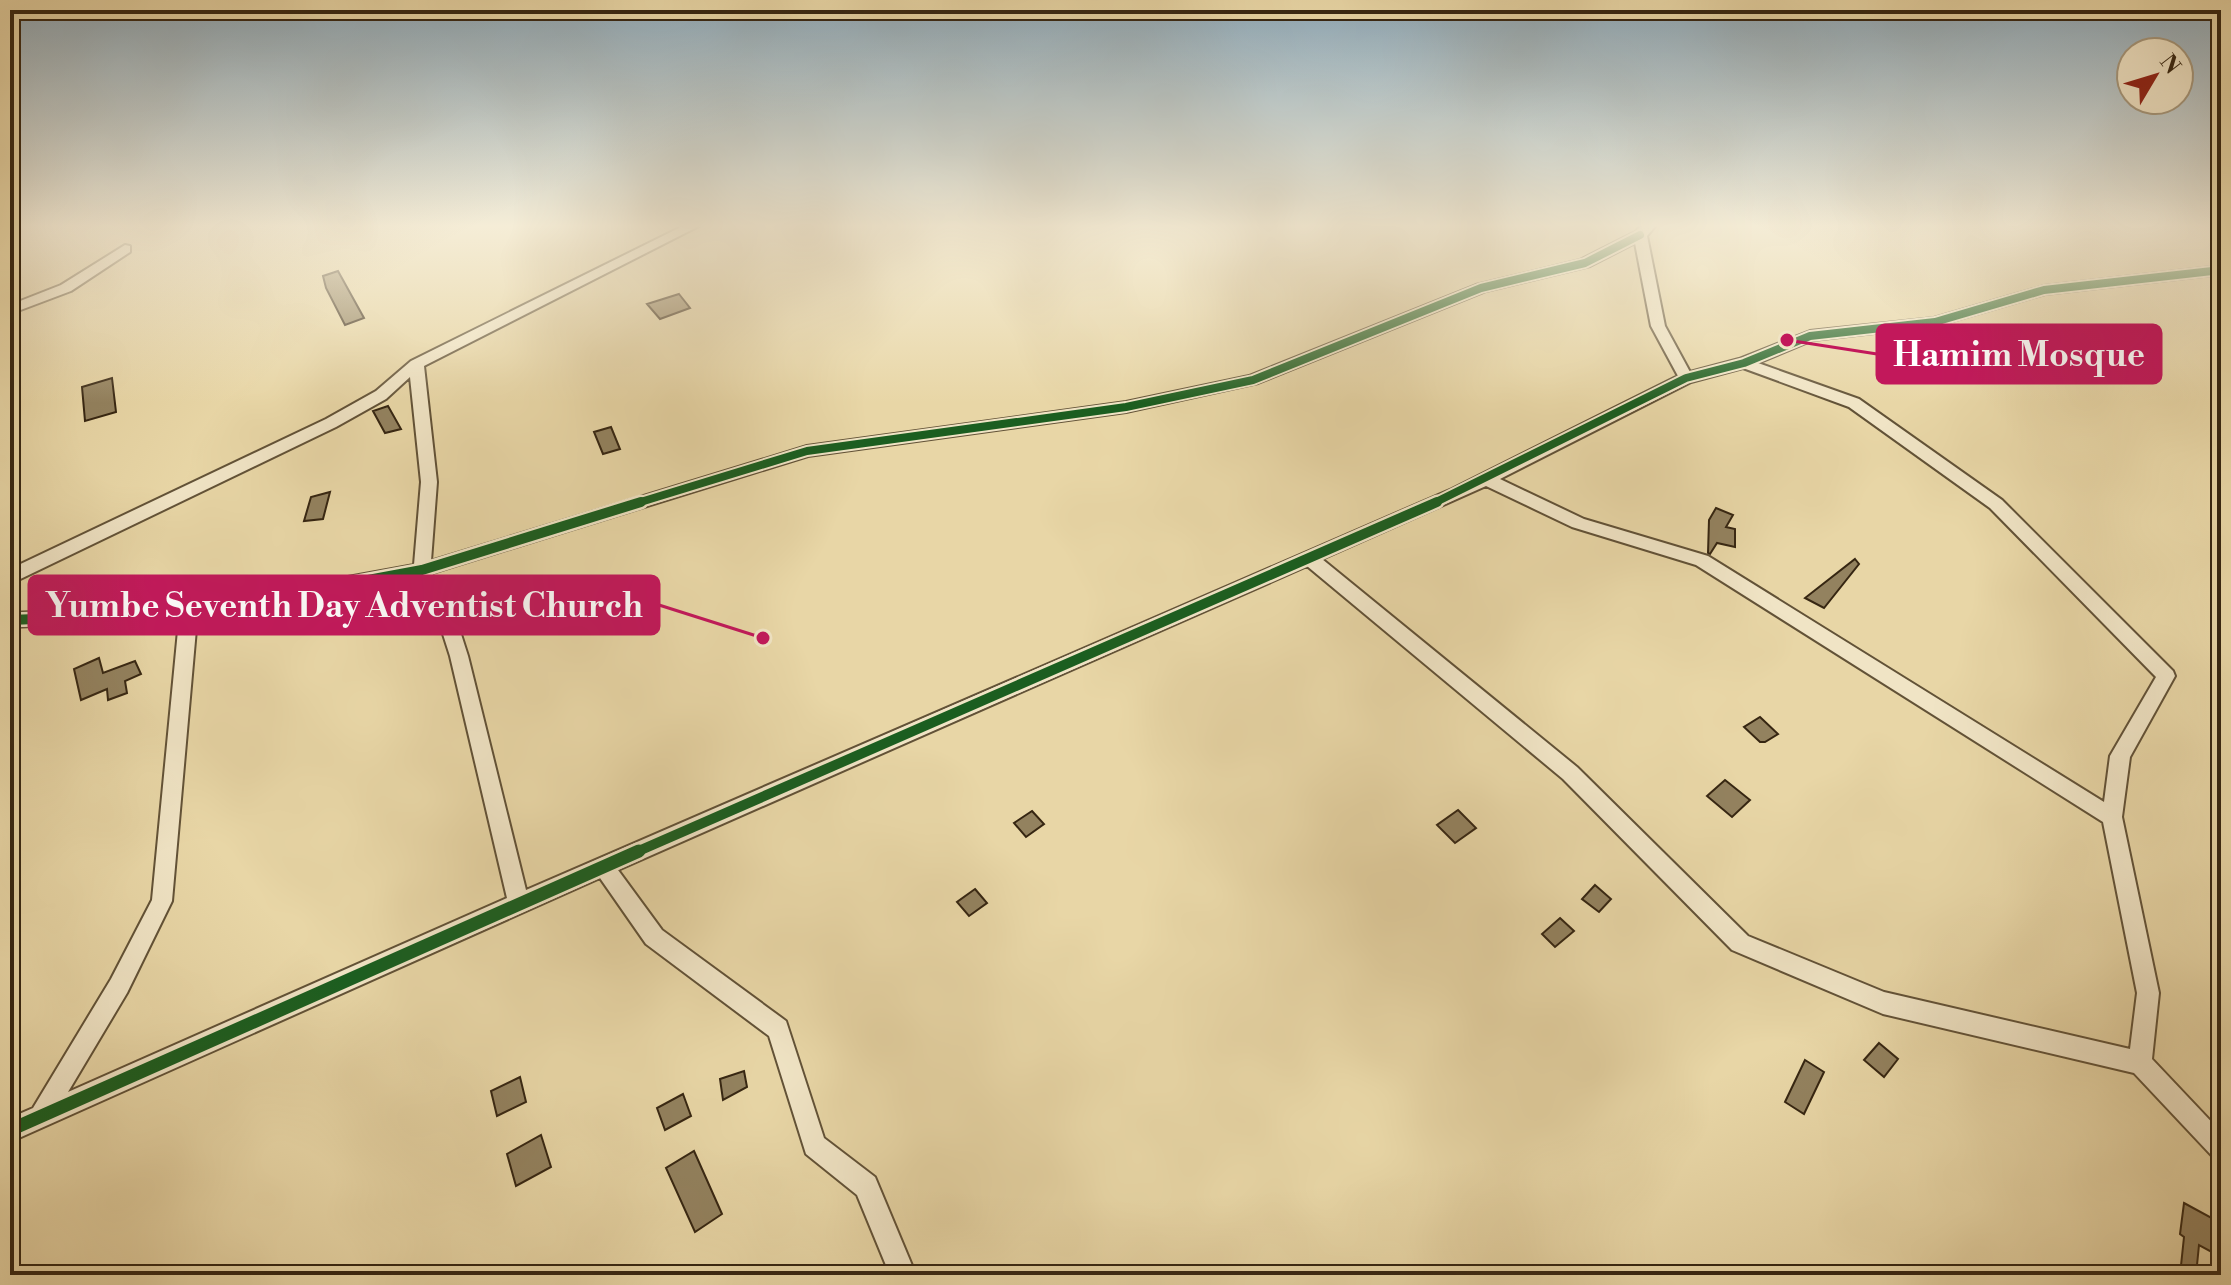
<svg xmlns="http://www.w3.org/2000/svg" width="2231" height="1285" viewBox="0 0 2231 1285" font-family="'Libre Bodoni',serif">
  <style>
    .building { fill: #93825f; stroke: #362612; stroke-width: 2 }
    .lines { fill: none; stroke-linecap: round; stroke-linejoin: round }
    .street-casing { stroke: #625237; stroke-width: 4 }
    .street { fill: #f0e4c5; fill-rule: evenodd }
    .cycleway-far2-casing { stroke: #f0e4c5; stroke-width: 12 }
    .cycleway-far1-casing { stroke: #f0e4c5; stroke-width: 15 }
    .cycleway-casing { stroke: #f0e4c5; stroke-width: 18 }
    .cycleway-far2 { stroke: #1b5e20; stroke-width: 8 }
    .cycleway-far1 { stroke: #1b5e20; stroke-width: 10 }
    .cycleway { stroke: #1b5e20; stroke-width: 13 }
    .leader { fill: none; stroke: #c2185b; stroke-width: 3 }
    .callout-dot { fill: #c2185b; stroke: #f0e4c5; stroke-width: 3 }
    .callout { fill: #c2185b; stroke: #c2185b; stroke-width: 3 }
    .callout-label { font-size: 34px; text-anchor: middle; font-weight: bold; fill: #fff }
  </style>
  <rect width="100%" height="100%" fill="#e8d6a6"/>
  <filter id="stains"><feTurbulence type="fractalNoise" baseFrequency=".0025" numOctaves="4"/><feColorMatrix values="0 0 0 0 .2 0 0 0 0 .09 0 0 0 0 .02 0 0 0 .5 -.17"/></filter>
  <radialGradient id="worn" r=".72"><stop offset=".6" stop-color="#630" stop-opacity="0"/><stop offset="1" stop-color="#630" stop-opacity=".3"/></radialGradient>
  <path class="building" d="M338,271L364,318L345,325L326,288L323,276Z
    M679,294L690,308L660,319L647,304Z
    M112,378L116,412L85,421L82,387Z
    M388,406L401,429L385,433L373,411Z
    M611,427L620,449L603,454L594,432Z
    M330,492L323,519L304,521L311,497Z
    M1716,508L1733,515L1726,527L1735,529V547L1717,543L1710,554L1708,553L1709,520Z
    M1855,559L1859,564L1824,608L1805,598Z
    M99,658L103,673L135,661L141,674L125,681L127,693L108,700L107,689L81,700L74,669Z
    M1760,717L1778,734L1765,742H1760L1744,727Z
    M1725,780L1750,800L1732,817L1707,796Z
    M1458,810L1476,828L1455,843L1437,825Z
    M1032,811L1044,824L1026,837L1014,823Z
    M1595,885L1611,899L1599,912L1582,899Z
    M975,889L987,903L969,916L957,902Z
    M1560,918L1574,931L1555,947L1542,934Z
    M1879,1043L1898,1059L1884,1077L1864,1060Z
    M1805,1060L1824,1072L1804,1114L1785,1102Z
    M744,1071L747,1087L723,1100L720,1079Z
    M520,1077L526,1102L497,1116L491,1091Z
    M683,1094L691,1116L665,1130L657,1108Z
    M541,1135L551,1167L516,1186L507,1154Z
    M694,1151L722,1214L695,1232L666,1168Z
    M2184,1203L2221,1223V1257L2199,1245L2196,1275H2180L2184,1237L2180,1234Z"/>
  <g class="lines">
    <defs>
      <path id="street" d="M687,224H703L424,366L437,482L431,561L807,446L1126,402L1249,376L1476,285L1580,260L1635,232L1643,224H1657L1647,236L1665,326L1690,372L1739,359L1810,331L1934,318L2044,286L2221,266V274L2045,294L1935,326L1813,340L1758,363L1859,399L2002,500L2173,671L2175,676L2130,757L2122,817L2159,993L2152,1059L2221,1132V1161L2213,1157L2134,1073L1883,1014L1732,950L1563,779L1307,566L618,870L662,930L786,1021L824,1138L875,1177L916,1275H890L857,1195L806,1154L769,1036L646,944L600,878L10,1142V1118L33,1108L111,979L152,900L179,620L10,627V613L189,606L414,565L421,482L410,377L386,399L336,427L10,584V569L326,419L376,391L411,361ZM1635,243L1651,326L1678,376L1452,489L526,890L468,656L460,631L432,573L808,456L1126,412L1258,383L1486,291L1590,266ZM1743,368L1849,407L1990,508L2156,677L2110,756L2104,802L1708,556L1584,519L1500,479L1691,382ZM1486,486L1572,527L1696,565L2103,822L2137,993L2130,1049L1884,992L1748,936L1577,767L1322,559ZM417,577L442,631L450,656L507,898L68,1092L127,993L172,901L197,618Z
        M125,245L130,246V252L71,291L10,314V305L61,285Z"/>
    </defs>
    <use href="#street" class="street-casing"/>
    <use href="#street" class="street"/>
    <defs>
      <path id="cycleway-far2" d="M634,504L807,451L1126,407L1253,380L1481,288L1585,263L1640,235
        M1432,504L1686,378L1744,363L1810,336L1935,322L2044,290L2221,270"/>
      <path id="cycleway-far1" d="M10,620L189,613L422,570L641,502
        M634,853L1437,502"/>
      <path id="cycleway" d="M10,1130L639,851"/>
    </defs>
    <use href="#cycleway-far2" class="cycleway-far2-casing"/>
    <use href="#cycleway-far1" class="cycleway-far1-casing"/>
    <use href="#cycleway" class="cycleway-casing"/>
    <use href="#cycleway-far2" class="cycleway-far2"/>
    <use href="#cycleway-far1" class="cycleway-far1"/>
    <use href="#cycleway" class="cycleway"/>
  </g>
  <linearGradient id="sky" x2="0" y2="1"><stop stop-color="#8faaba"/><stop offset="0.56" stop-color="#f5edd7"/><stop offset="1" stop-color="#f5edd7" stop-opacity="0"/></linearGradient>
  <rect width="2231" height="403" fill="url(#sky)"/>
  <path class="leader" d="M1787 340L1877 354M763 638L659 605"/>
  <g class="callout-dot">
    <circle cx="1787" cy="340" r="8"/>
    <circle cx="763" cy="638" r="8"/>
  </g>
  <g class="callout">
    <rect x="1877" y="325" width="284" height="58" rx="8"/>
    <rect x="29" y="576" width="630" height="58" rx="8"/>
  </g>
  <g class="callout-label">
    <text x="2019" y="366">Hamim Mosque</text>
    <text x="344" y="617">Yumbe Seventh Day Adventist Church</text>
  </g>
  <rect width="2231" height="1285" fill="none" stroke="#e8d6a6" stroke-width="40"/>
  <rect x="12" y="12" width="2207" height="1261" fill="none" stroke="#362612" stroke-width="4"/>
  <rect x="20" y="20" width="2191" height="1245" fill="none" stroke="#362612" stroke-width="2"/>
  <g transform="translate(2155 76) rotate(52)"><circle r="38" fill="#f0e4c5" stroke="#a6987d" stroke-width="2"/>
  <path d="M0-6L14 30L0 20L-14 30Z" fill="#8f2418"/>
  <text y="-12" font-size="22" font-weight="bold" text-anchor="middle" fill="#362612">N</text>
  </g>
  <rect width="100%" height="100%" filter="url(#stains)"/>
  <rect width="100%" height="100%" fill="url(#worn)"/>
</svg>
